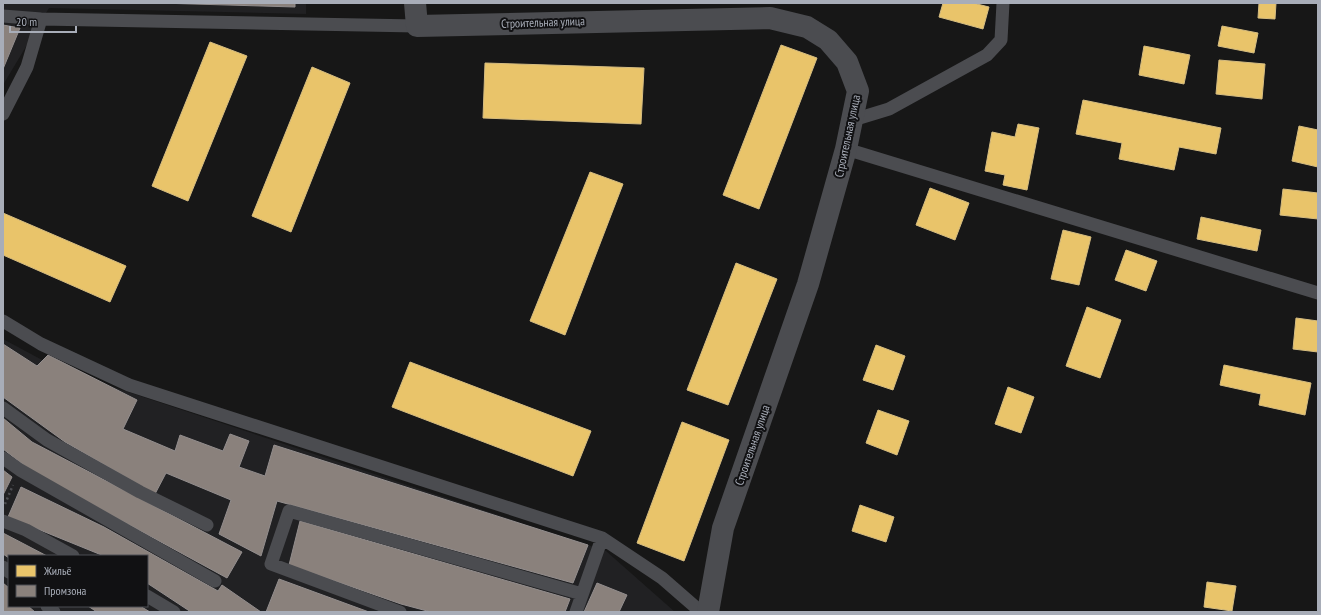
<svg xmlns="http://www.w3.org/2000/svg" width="1321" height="615" viewBox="0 0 1321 615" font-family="'PT Sans Narrow',sans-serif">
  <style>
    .built { fill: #212123; fill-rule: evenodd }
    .homes { fill: #e9c46a; stroke: #d6bd81 }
    .industry { fill: #8a817c; stroke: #938e8e }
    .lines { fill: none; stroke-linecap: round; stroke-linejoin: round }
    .path { stroke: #4d4e52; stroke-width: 2.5; stroke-dasharray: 2 3; stroke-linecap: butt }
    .service { stroke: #4b4c50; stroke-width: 13 }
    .minor { stroke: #4b4c50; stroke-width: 22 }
    .labels { text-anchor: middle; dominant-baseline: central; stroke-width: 4; stroke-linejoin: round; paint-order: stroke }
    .street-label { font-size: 12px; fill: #a8adb8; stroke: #111113 }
  </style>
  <rect width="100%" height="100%" fill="#171717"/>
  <path class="built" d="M3,3H306V14L49,8L3,85Z
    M3,339L59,369L606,551L675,612H3ZM9,556H147V606H9Z"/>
  <path class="homes" d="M943,3H973L989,7L983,29L939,17Z
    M1259,3H1276L1275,19L1258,18Z
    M1222,26L1258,33L1254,53L1218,46Z
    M210,42L247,56L188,201L152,186Z
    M781,45L817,58L759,209L723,195Z
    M1144,46L1190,55L1184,84L1139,75Z
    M1219,60L1265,64L1262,99L1216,94Z
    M485,63L644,68L641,124L483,118Z
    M312,67L350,83L291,232L252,216Z
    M1083,100L1221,128L1216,154L1179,147L1174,170L1119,159L1122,143L1076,134Z
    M1018,124L1039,128L1027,190L1003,185L1005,175L985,171L992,132L1015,137Z
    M1299,126L1318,130V167L1292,161Z
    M590,172L623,184L565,335L530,321Z
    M930,188L969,203L955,240L916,225Z
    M1283,189L1318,193V219L1280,215Z
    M3,213L126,266L110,302L3,255Z
    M1201,217L1261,230L1257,251L1197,239Z
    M1063,230L1091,237L1079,285L1051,279Z
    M1126,250L1157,261L1146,291L1115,280Z
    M736,263L777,279L728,405L687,390Z
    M1087,307L1121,320L1100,378L1066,366Z
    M1296,318L1318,321V352L1293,349Z
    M876,345L905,356L893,390L863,380Z
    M410,362L591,431L573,476L392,407Z
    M1224,365L1311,383L1305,415L1259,405L1261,394L1220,385Z
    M1008,387L1034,397L1021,433L995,424Z
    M878,410L909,421L897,455L866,443Z
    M682,422L729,440L684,561L637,543Z
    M860,505L894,517L886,542L852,531Z
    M1207,582L1236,586L1232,611L1204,607Z"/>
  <path class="industry" d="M159,3H295V7Z
    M3,25L20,28L3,69Z
    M3,344L37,366L48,355L137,400L123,429L175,451L180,435L223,451L230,434L249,441L239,467L265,476L274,445L588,545L573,583L277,501L261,556L219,534L231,500L166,473L155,494L65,442L3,397Z
    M3,418L32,442L242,552L227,578L34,473L3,449Z
    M3,470L12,477L3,495Z
    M21,487L104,527L218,591L222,585L261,612H191L147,583V556H104L8,517Z
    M300,521L570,599L565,612H431L401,604L289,565Z
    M3,533L47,556H9V558L3,554Z
    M279,579L369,612H266Z
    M3,583L9,588V606H28L35,612H3Z
    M597,583L627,595L619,612H584Z
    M88,606H140L150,612H97Z"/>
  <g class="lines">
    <path class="path" d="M5,504L13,485"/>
    <path class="service" d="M3,16L41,19L417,26
      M3,114L27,67L41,19
      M853,120L889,109L987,55L1001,40L1003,3
      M846,149L1318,293
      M3,321L41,344L129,385L602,538L662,578L701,612
      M3,408L47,440L140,492L207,525
      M3,458L20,470L215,581
      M3,521L26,530L73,556
      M3,567L9,572
      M147,596L174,612
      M47,606L54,612
      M400,612L271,564L289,511L582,594
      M576,612L602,538"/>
    <path class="minor" d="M415,3L417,26L770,18L807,27L828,40L847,62L858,91L846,149L808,284L723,528L708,612"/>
  </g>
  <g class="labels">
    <g class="street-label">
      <text transform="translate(543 22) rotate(-2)">Строительная улица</text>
      <text transform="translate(847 136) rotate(-78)">Строительная улица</text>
      <text transform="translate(752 445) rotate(-71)">Строительная улица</text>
    </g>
  </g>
  <rect width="1321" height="615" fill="none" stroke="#a8adb8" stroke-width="8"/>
  <rect x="8" y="555" width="140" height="52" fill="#111113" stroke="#4d4f55"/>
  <rect x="16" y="565" width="20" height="12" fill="#e9c46a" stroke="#4d4f55"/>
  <text x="44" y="575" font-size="12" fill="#a8adb8">Жильё</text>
  <rect x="16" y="585" width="20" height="12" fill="#8a817c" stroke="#4d4f55"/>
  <text x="44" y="595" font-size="12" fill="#a8adb8">Промзона</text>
  <path d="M10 26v6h66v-6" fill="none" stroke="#a8adb8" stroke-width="2"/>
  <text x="16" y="26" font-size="12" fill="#a8adb8" stroke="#111113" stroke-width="3" paint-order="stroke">20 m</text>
</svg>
